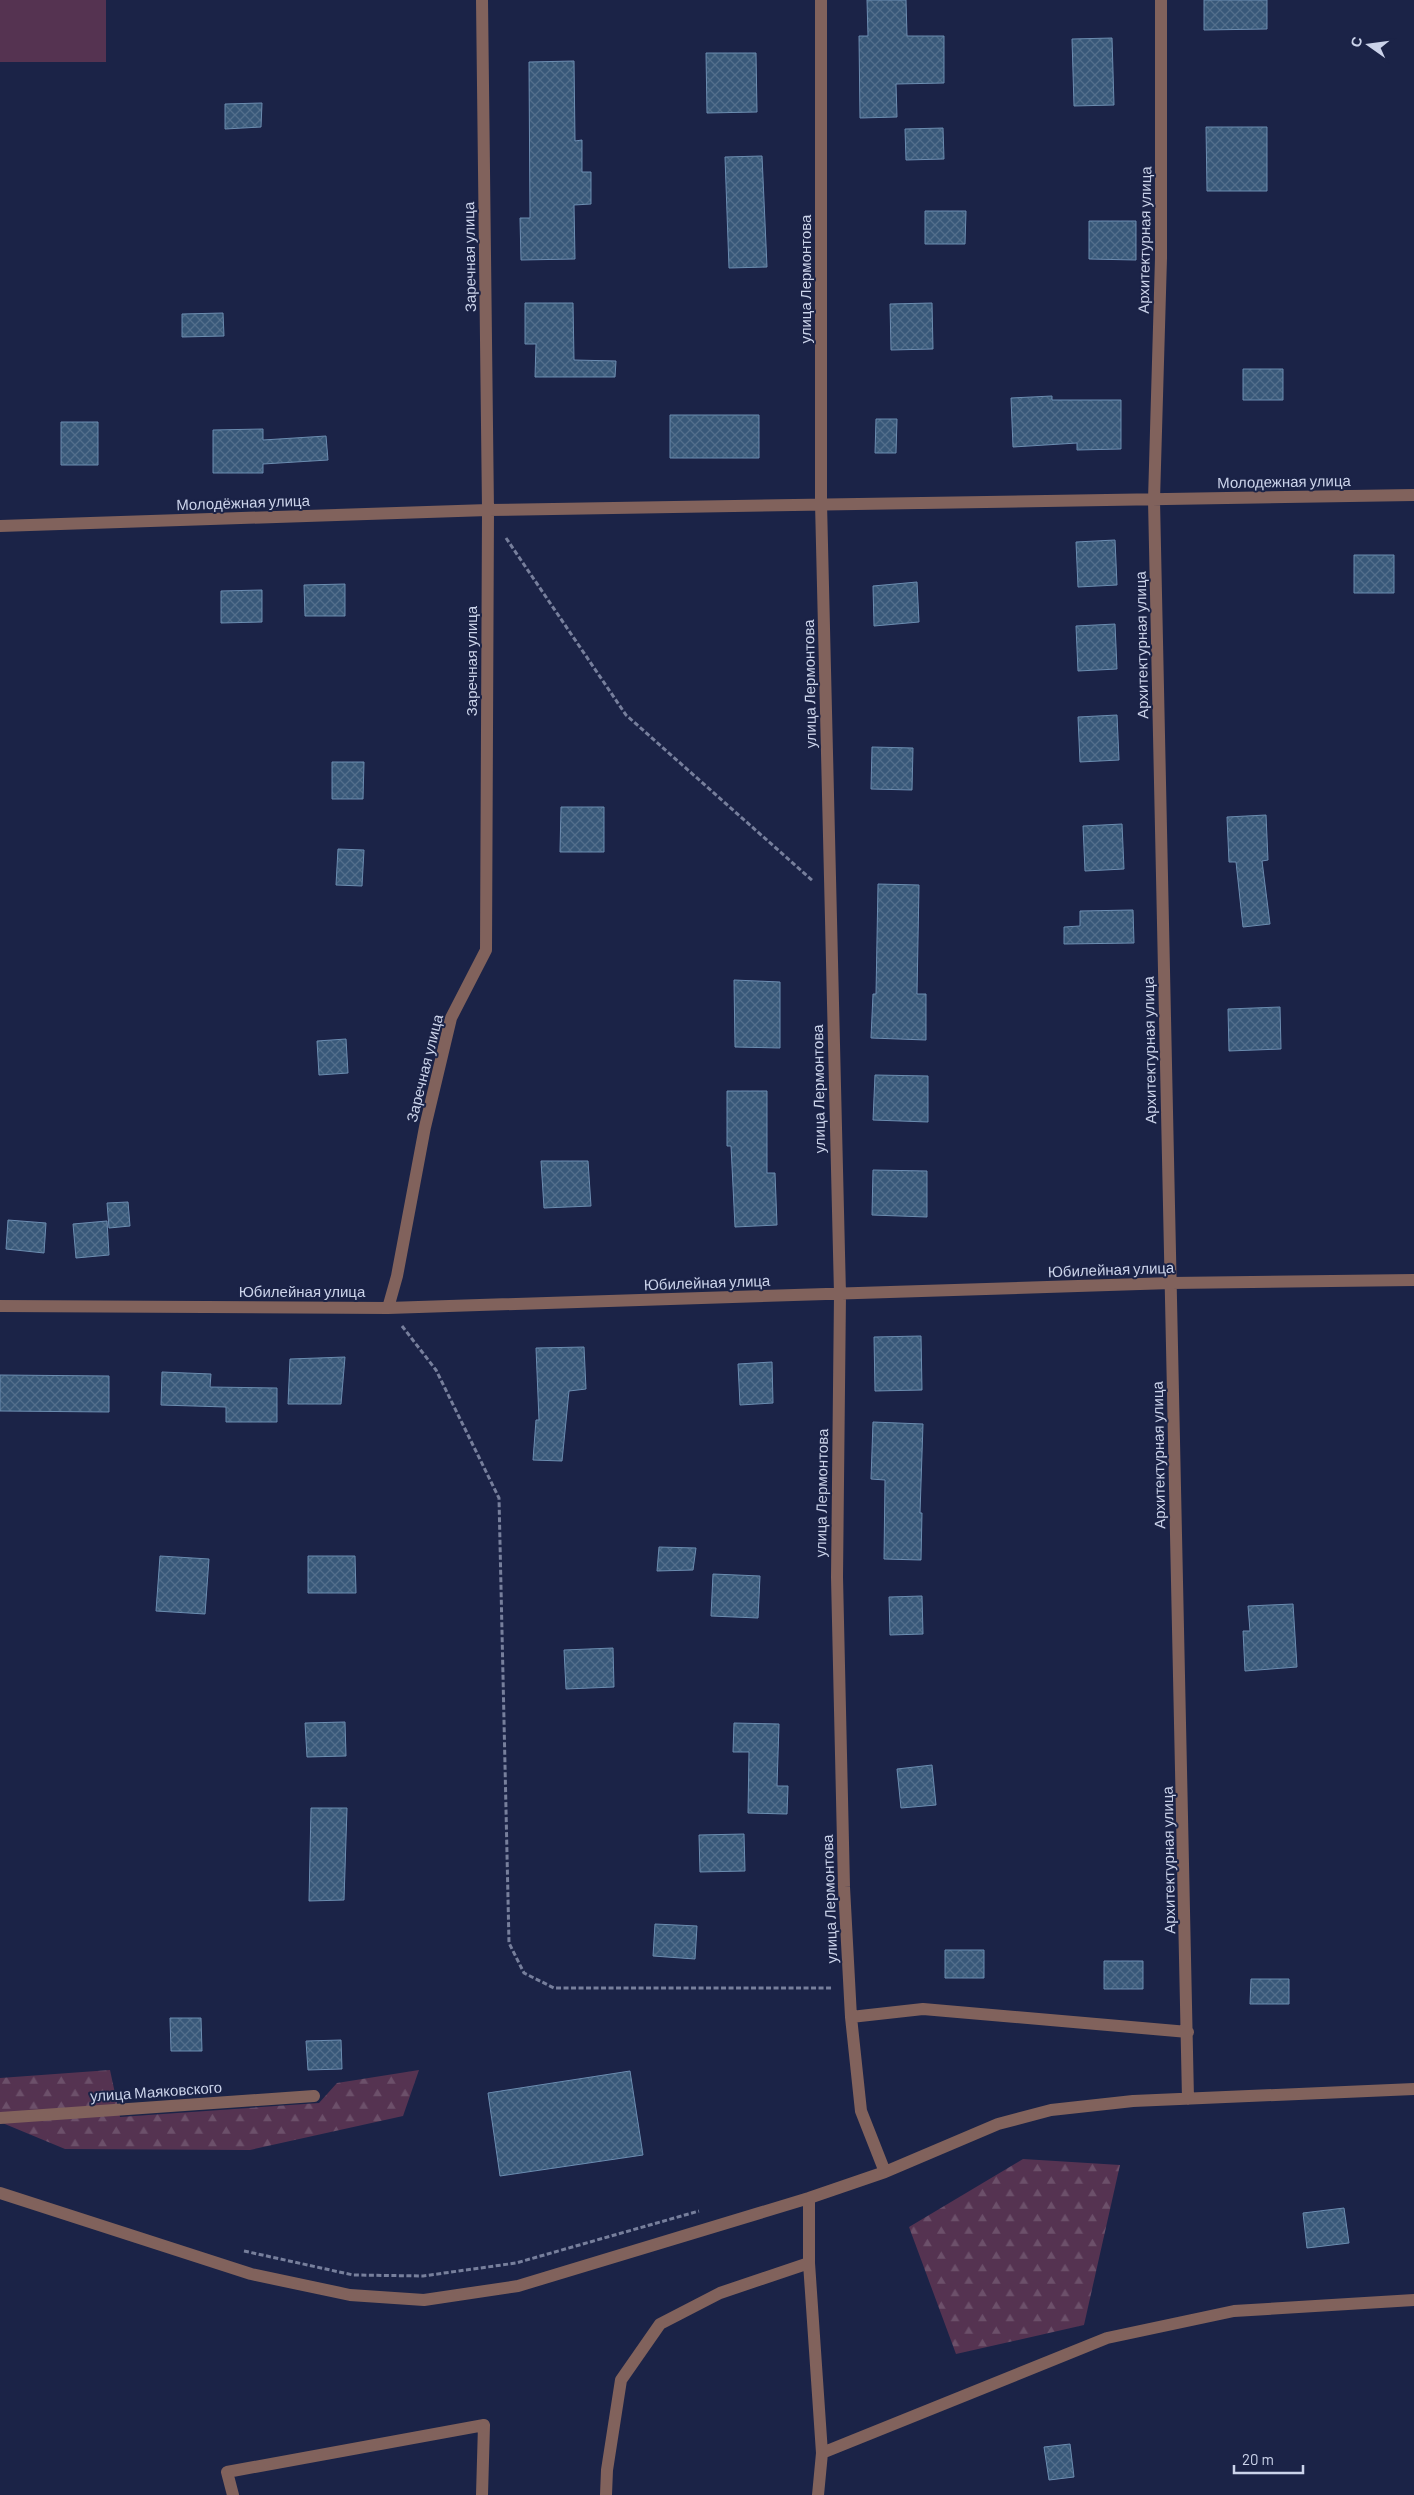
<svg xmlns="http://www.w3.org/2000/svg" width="1414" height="2495" viewBox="0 0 1414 2495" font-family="Barlow,sans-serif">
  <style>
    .green { fill: #553351 }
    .forest { fill: url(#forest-firs) }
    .building { fill: url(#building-cross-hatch); stroke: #6b8cb0 }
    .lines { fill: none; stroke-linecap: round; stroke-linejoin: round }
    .path { stroke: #777f9c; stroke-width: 3; stroke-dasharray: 5 2.5; stroke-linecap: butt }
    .minor { stroke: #81625c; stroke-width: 12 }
    .labels { text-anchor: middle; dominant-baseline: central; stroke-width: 4; stroke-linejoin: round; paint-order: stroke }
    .street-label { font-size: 15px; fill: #cbd3ea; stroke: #1b2347 }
  </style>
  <defs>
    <pattern id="forest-firs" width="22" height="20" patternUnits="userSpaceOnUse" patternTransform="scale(1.25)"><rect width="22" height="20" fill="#553351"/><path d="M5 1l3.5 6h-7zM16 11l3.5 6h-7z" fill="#6c506a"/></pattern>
    <pattern id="building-cross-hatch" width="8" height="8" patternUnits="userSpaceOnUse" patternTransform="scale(1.25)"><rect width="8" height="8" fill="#385879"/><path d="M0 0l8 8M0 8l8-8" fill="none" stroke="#536f8c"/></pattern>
  </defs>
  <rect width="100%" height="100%" fill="#1b2347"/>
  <path class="green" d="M0,0H106V62H0Z"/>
  <path class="forest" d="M110,2070L120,2117L319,2103L337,2083L419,2070L403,2116L250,2150L65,2149L0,2122V2078Z
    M1023,2159L1120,2165L1084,2325L956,2354L909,2227Z"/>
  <path class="building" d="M867,0H906L907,36H944V83L896,84L897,117L860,118L859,36H868Z
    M1204,0H1267V29L1204,30Z
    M1112,38L1114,105L1074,106L1072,39Z
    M706,53H756L757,112L707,113Z
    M574,61L575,141L582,140V172H591V204L574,205L575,259L521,260L520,218H530L529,62Z
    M262,103L261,127L225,129V104Z
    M1206,127H1267V191H1207Z
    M943,128L944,159L906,160L905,129Z
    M762,156L767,267L729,268L725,157Z
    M925,211H966L965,244H925Z
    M1089,221H1136V260L1089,259Z
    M525,303H573L574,360L616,361L615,377H535L536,344H525Z
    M932,303L933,349L891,350L890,304Z
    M223,313L224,336L182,337V314Z
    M1243,369H1283V400H1243Z
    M1052,396V400H1121V449L1077,450V443L1013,447L1011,398Z
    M670,415H759V458H670Z
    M876,419H897L896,453H875Z
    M61,422H98V465H61Z
    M263,429V440L326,436L328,460L263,464V473H213V430Z
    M1115,540L1117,585L1078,587L1076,542Z
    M1354,555H1394V593H1354Z
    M917,582L919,622L874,626L873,586Z
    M345,584V616H305L304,585Z
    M262,590V622L221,623V591Z
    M1115,624L1117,669L1078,671L1076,626Z
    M1117,715L1119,760L1080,762L1078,717Z
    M872,747L913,748L912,790L871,789Z
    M332,762H364L363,799H332Z
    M561,807H604V852H560Z
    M1266,815L1268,860L1262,861L1270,924L1243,927L1236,862H1229L1227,817Z
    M1122,824L1124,869L1085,871L1083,826Z
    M338,849L364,850L362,886L336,885Z
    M878,884L919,885L917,994H926V1040L871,1038L873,994H876Z
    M1133,910L1134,943L1064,944V927L1080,926V911Z
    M734,980L780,982V1048L735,1047Z
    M1280,1007L1281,1049L1229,1051L1228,1009Z
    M346,1039L348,1073L319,1075L317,1041Z
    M875,1075L928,1076V1122L873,1120Z
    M727,1091H767V1173H775L777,1225L735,1227L731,1146H727Z
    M541,1161H588L591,1206L544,1208Z
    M873,1170L927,1171V1217L872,1215Z
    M128,1202L130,1226L109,1228L107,1203Z
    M8,1220L46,1223L44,1253L6,1249Z
    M107,1221L109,1255L76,1258L73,1224Z
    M921,1336L922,1390L875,1391L874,1337Z
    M584,1347L586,1389L569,1391L562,1461L533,1460L536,1420H539L536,1348Z
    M345,1357L341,1404H288L290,1359Z
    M772,1362L773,1403L740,1405L738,1364Z
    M162,1372L211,1374L210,1387L277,1388V1422H226V1407L161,1405Z
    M0,1375L109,1376V1412L0,1411Z
    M873,1422L923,1424L920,1513H922L921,1560L884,1559L885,1480L871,1479Z
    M659,1547L696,1548L693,1570L657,1571Z
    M160,1556L209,1559L205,1614L156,1611Z
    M308,1556H355L356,1593H308Z
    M713,1574L760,1576L758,1618L711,1616Z
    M922,1596L923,1634L890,1635L889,1597Z
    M1293,1604L1297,1667L1245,1671L1243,1631H1250L1248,1606Z
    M613,1648L614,1687L566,1689L564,1650Z
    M345,1722L346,1756L307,1757L305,1723Z
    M734,1723L779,1724L777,1786H788L787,1814L748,1813L749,1752H733Z
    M932,1765L936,1805L901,1808L897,1769Z
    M311,1808H347L344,1900L309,1901Z
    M744,1834L745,1871L700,1872L699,1835Z
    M655,1924L697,1926L695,1959L653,1956Z
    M945,1950H984V1978H945Z
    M1104,1961H1143V1989H1104Z
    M1251,1979H1289V2004H1250Z
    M170,2018H201L202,2051H171Z
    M341,2040L342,2069L308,2070L306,2041Z
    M630,2071L643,2155L500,2176L488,2093Z
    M1344,2208L1349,2243L1307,2248L1303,2213Z
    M1070,2444L1074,2477L1049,2480L1044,2447Z"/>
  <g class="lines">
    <path class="path" d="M506,538L626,715L813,881
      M402,1326L436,1370L499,1498L509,1943L524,1973L554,1988H832
      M244,2251L353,2275L423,2276L516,2263L699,2211"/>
    <path class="minor" d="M821,0V503L840,1294L837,1577L844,1887L851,2017L861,2111L885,2172
      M1161,0V258L1154,500L1188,2099
      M0,526L488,510L1414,495
      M0,1306L388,1308L1171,1283L1414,1280
      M388,1308L397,1276L425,1127L451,1018L486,950L488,510L482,0
      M851,2017L923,2009L1188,2032
      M0,2118L314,2096
      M0,2193L251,2274L350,2295L424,2300L518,2286L809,2198L885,2172L998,2124L1051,2110L1133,2101L1414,2089
      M809,2198V2263L822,2453L818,2495
      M822,2453L1107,2338L1234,2311L1414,2300
      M233,2495L227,2472L484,2425L482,2495
      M606,2495L607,2470L621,2380L660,2324L720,2293L809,2263"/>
  </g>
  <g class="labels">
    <g class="street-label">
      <text transform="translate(1144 240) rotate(-89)">Архитектурная улица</text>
      <text transform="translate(469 257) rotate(-91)">Заречная улица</text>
      <text transform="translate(805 279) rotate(-90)">улица Лермонтова</text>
      <text transform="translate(1284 481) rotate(-1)">Молодежная улица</text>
      <text transform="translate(243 502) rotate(-2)">Молодёжная улица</text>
      <text transform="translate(1141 645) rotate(-91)">Архитектурная улица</text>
      <text transform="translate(471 661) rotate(-90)">Заречная улица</text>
      <text transform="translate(809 684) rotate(-91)">улица Лермонтова</text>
      <text transform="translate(1149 1050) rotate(-91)">Архитектурная улица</text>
      <text transform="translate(424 1068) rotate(-76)">Заречная улица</text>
      <text transform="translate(818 1089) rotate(-91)">улица Лермонтова</text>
      <text transform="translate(1111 1269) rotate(-2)">Юбилейная улица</text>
      <text transform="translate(707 1282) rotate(-2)">Юбилейная улица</text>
      <text x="302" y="1291">Юбилейная улица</text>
      <text transform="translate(1158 1455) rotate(-91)">Архитектурная улица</text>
      <text transform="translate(821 1493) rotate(-89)">улица Лермонтова</text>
      <text transform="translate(1168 1860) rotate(-91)">Архитектурная улица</text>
      <text transform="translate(829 1899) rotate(-92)">улица Лермонтова</text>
      <text transform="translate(156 2091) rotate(-4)">улица Маяковского</text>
    </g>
  </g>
  <g transform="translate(1369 45) rotate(284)" stroke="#1b2347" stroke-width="4" paint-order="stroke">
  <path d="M0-4L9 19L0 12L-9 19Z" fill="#cbd3ea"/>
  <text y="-8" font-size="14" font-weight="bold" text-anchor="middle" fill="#cbd3ea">С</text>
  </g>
  <path d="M1234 2465v8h69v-8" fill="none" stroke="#cbd3ea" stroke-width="2.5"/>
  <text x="1242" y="2465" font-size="15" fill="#cbd3ea" stroke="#1b2347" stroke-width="4" paint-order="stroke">20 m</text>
</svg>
